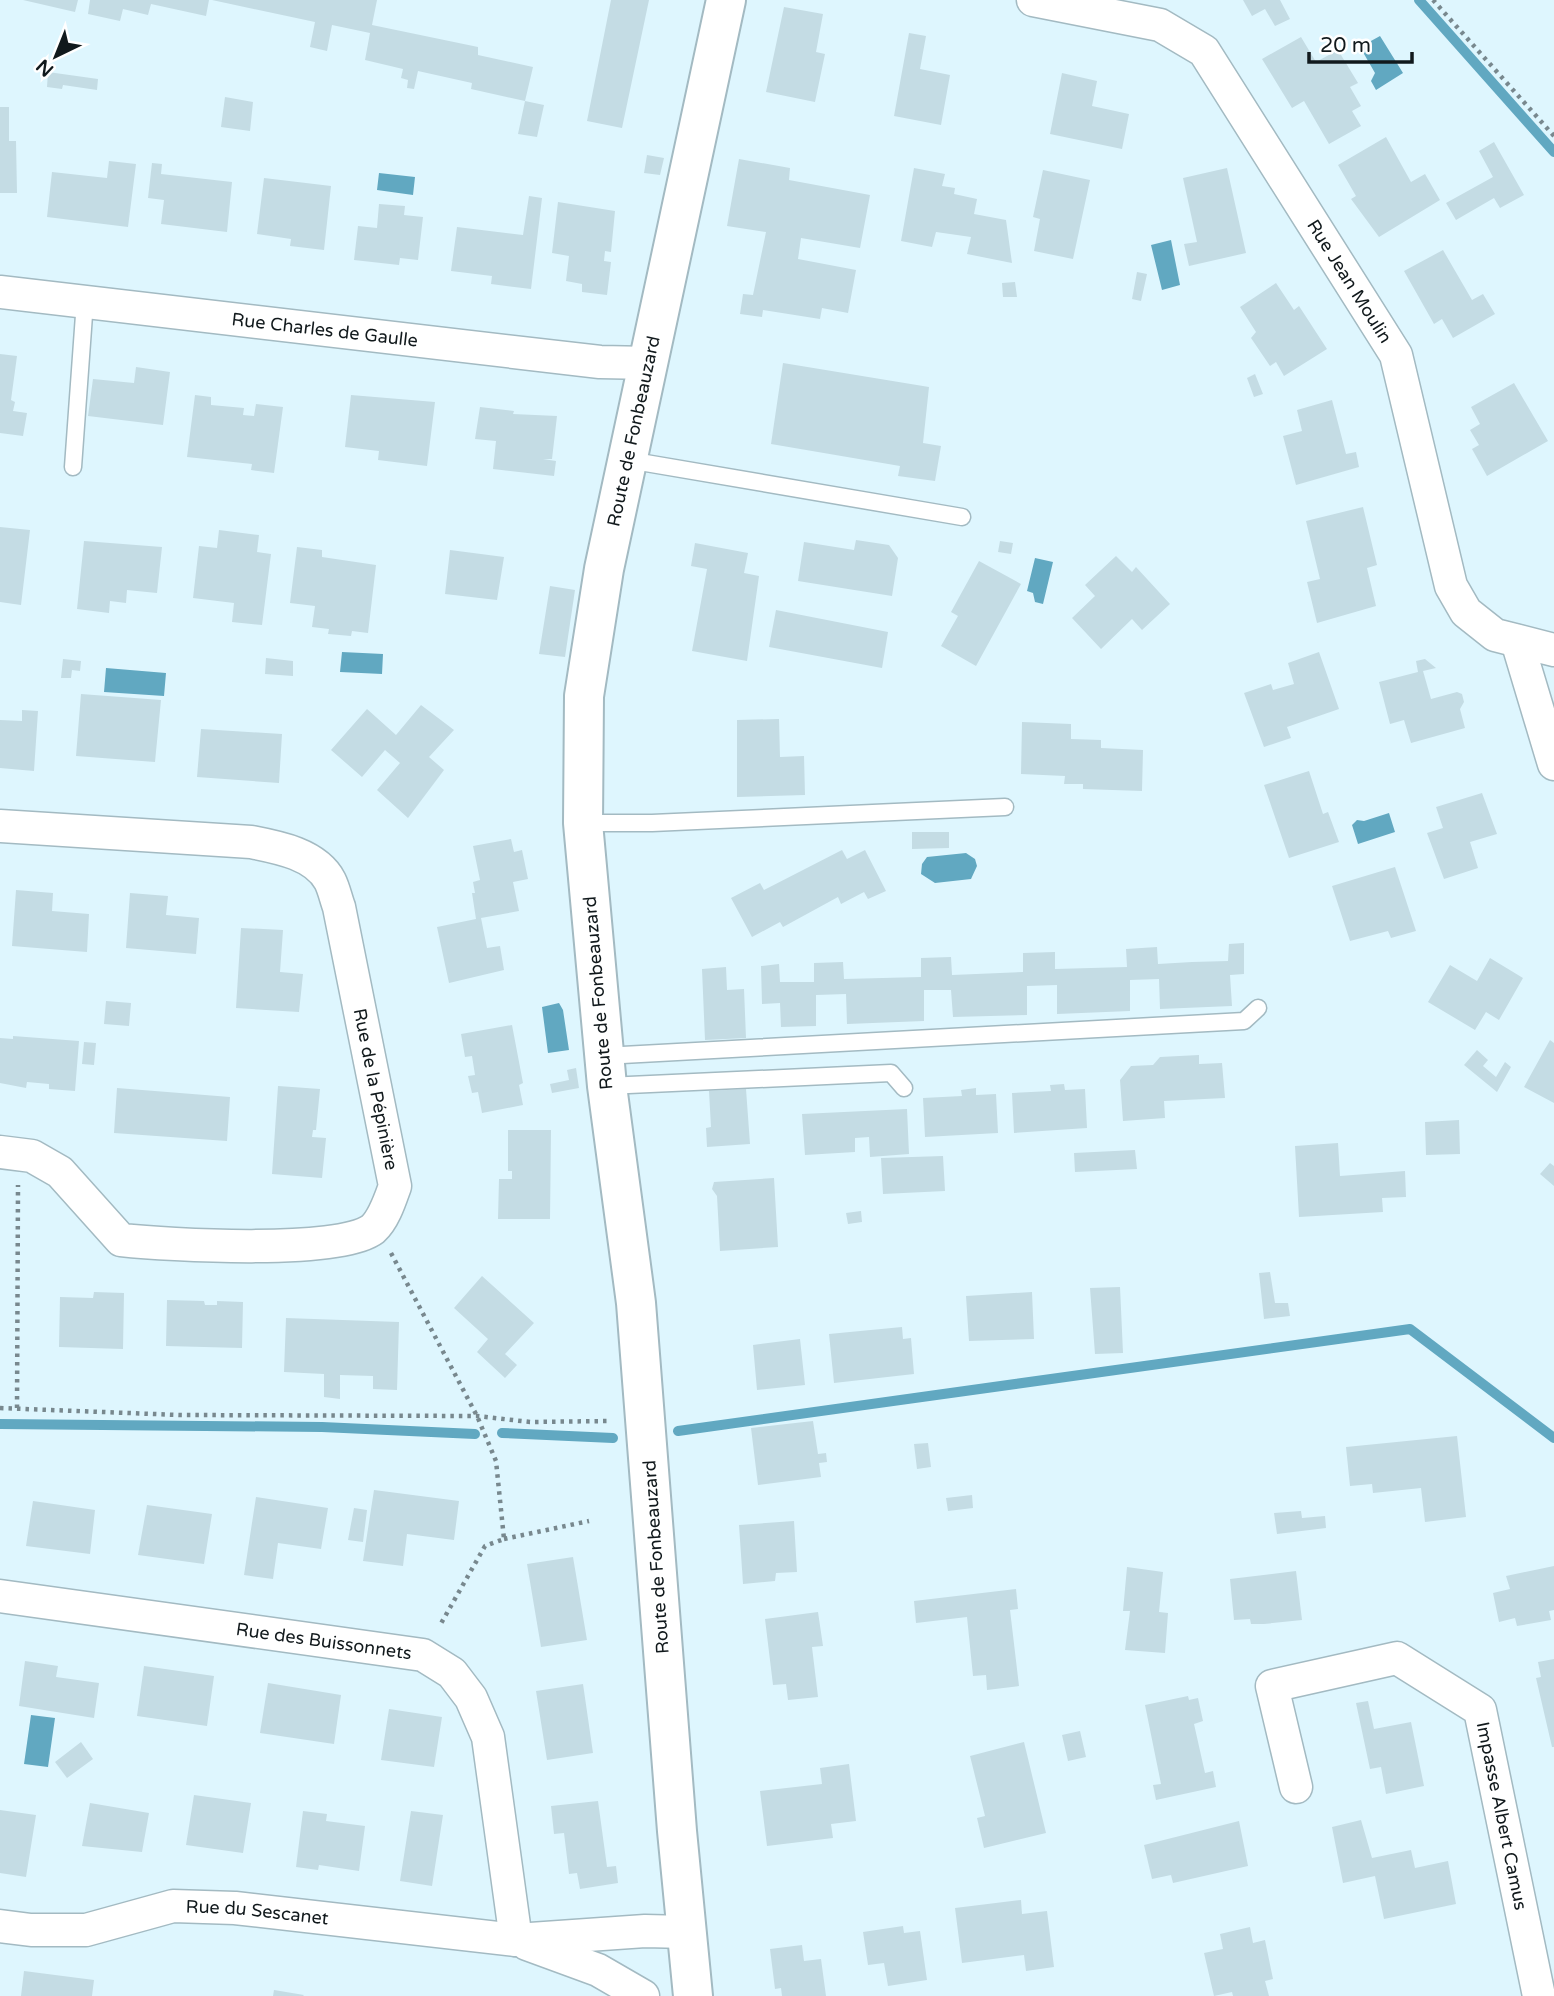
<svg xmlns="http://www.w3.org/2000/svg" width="1554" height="1996" viewBox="0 0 1554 1996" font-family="'Varela Round',sans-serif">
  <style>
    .water { fill: #61a8c1 }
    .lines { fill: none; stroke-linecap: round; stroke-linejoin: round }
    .stream { stroke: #61a8c1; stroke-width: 10 }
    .building { fill: #c4dce4 }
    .lane-casing { stroke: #a3bac2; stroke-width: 19 }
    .street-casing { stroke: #a3bac2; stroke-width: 35 }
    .secondary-casing { stroke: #a3bac2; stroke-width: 42 }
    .path { stroke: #78888e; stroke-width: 4.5; stroke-dasharray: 3.5 5; stroke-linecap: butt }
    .lane { stroke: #fff; stroke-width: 16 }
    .street { stroke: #fff; stroke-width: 32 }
    .secondary { stroke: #fff; stroke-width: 38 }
    .labels { text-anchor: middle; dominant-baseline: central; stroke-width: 7; stroke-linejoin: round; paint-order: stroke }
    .street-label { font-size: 18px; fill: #11191c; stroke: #fff }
  </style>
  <rect width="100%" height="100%" fill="#def6fe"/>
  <path class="water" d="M1380,36L1403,73L1376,90L1371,81L1375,73L1360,47Z
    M379,173L415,177L413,195L377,190Z
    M1171,240L1180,285L1162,290L1151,245Z
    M1035,558L1053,562L1043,604L1035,602L1033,593L1027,591Z
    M342,652L383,654L382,674L340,672Z
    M106,668L166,673L164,696L104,692Z
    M1389,813L1395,832L1358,844L1352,825L1357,820L1364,821Z
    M966,853L975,859L977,866L971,879L935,883L921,874L922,864L927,857Z
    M559,1003L563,1010L569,1050L548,1053L542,1007Z
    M31,1715L55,1718L48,1767L24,1764Z"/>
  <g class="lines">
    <path class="stream" d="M1419,0L1554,152
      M0,1424L322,1427L475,1434
      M678,1431L1410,1329L1554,1438
      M502,1433L613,1438"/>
  </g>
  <path class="building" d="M23,0H78L75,12Z
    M90,0H209L206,16L151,4L148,15L123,9L120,21L88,14Z
    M212,0H377L372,25L478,47V55L533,67L525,101L471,89L472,83L418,71L414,89L407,88L408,80L401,78L403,69L365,60L370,33L332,25L327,51L310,47L315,22Z
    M611,0H649L622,128L587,121Z
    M1243,0H1280L1290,19L1275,26L1265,9L1252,16Z
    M784,7L823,14L816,52L825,54L815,102L766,92Z
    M909,33L926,36L920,69L950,75L941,125L894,116Z
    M1301,37L1316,62L1338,50L1358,83L1350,87L1361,106L1352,111L1361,126L1329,144L1304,101L1292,108L1262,59Z
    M48,72L98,79L97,90L63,85L62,89L47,87Z
    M1062,73L1097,81L1092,106L1129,114L1122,149L1050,134Z
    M225,97L253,102L250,131L221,127Z
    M525,101L544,105L537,137L518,134Z
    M0,107H9V141H16L17,193H0Z
    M1386,137L1411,182L1425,174L1440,200L1379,237L1351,199L1356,196L1338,165Z
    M1494,142L1524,195L1500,208L1494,198L1456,220L1446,203L1493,177L1479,151Z
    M647,155L664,158L660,175L644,173Z
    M739,159L790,168L789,180L870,195L860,248L801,238L798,259L856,270L848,313L822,308L820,319L763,310L762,317L740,314L743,294L753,295L766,232L727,226Z
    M109,161L136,164L128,227L47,217L52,172L107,178Z
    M152,163L162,164L161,174L232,182L227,232L161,224L164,200L148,198Z
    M914,168L945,174L942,186L955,188L954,194L977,199L974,214L1006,220L1012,263L967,254L971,237L936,232L932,247L901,241Z
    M1227,168L1246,253L1189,266L1184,244L1197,242L1183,178Z
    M1043,170L1090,180L1073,259L1034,251L1040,219L1033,217Z
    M264,178L331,186L324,250L290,246L291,239L257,234Z
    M529,196L542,198L531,289L491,284L492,276L451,271L457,227L523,235Z
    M558,202L615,211L611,252L605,251L604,261L611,262L607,295L582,292V284L566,281L569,256L552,253Z
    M379,204L405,206L404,215L423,217L418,260L400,258L399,265L354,260L358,226L377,228Z
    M1443,250L1472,300L1483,294L1495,314L1453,338L1442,319L1434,324L1404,271Z
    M1137,272L1147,274L1141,301L1132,299Z
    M1015,282L1017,297H1003L1002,283Z
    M1276,283L1294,310L1299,306L1327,349L1284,376L1276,362L1270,366L1251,338L1256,332L1240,307Z
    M0,354L17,356L11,400L15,402L13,411L27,413L23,436L0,433Z
    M783,363L929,387L923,443L941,446L935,481L898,476L900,466L771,444Z
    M136,367L170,372L163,425L88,416L93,379L134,383Z
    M1255,374L1263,394L1254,397L1247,378Z
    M1514,383L1548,441L1487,476L1472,449L1479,445L1470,430L1480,424L1471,407Z
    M195,395L211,397V405L244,408L243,415L254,416L256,404L283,407L274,473L251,470L252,464L187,457Z
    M351,395L435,402L427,466L378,460L379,451L345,447Z
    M1332,400L1346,454L1356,452L1359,467L1296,485L1283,436L1302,431L1297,410Z
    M480,407L514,411L513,414L557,416L552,459H543L556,461L554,476L493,469L496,441L475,439Z
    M1363,507L1377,565L1367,568L1376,606L1317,623L1307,582L1320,579L1306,521Z
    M0,527L30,530L21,605L0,602Z
    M219,530L259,535L257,552L271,554L262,625L232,622L234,603L193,598L199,546L217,548Z
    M856,540L889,545L898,558L892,596L798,581L804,542L854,550Z
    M84,541L162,547L157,593L127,590L126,603L110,601L109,613L77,609Z
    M1000,541L1013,543L1011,554L998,552Z
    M695,543L748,553L744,573L759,576L747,661L692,651L707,569L691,566Z
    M297,547L322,550V557L376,565L368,633L352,631L351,636L328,634L329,629L312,627L315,606L290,603Z
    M450,550L504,557L497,600L445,594Z
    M1116,556L1132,572L1136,567L1170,604L1142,630L1132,619L1101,649L1072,618L1095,596L1085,585Z
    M979,561L1021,584L976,666L941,646L958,616L951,612Z
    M550,586L575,590L565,657L539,654Z
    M776,610L888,632L882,668L769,647Z
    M1319,652L1339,709L1287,727L1291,738L1264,747L1244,693L1271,684L1273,690L1294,684L1288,663Z
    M266,658L293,661V676L265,674Z
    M63,659L81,661L80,671L72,670L71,678H61Z
    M1425,659L1436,668L1423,671L1431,699L1457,692L1462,694L1464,702L1460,709L1465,728L1411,743L1404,720L1390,724L1379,682L1418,672L1416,661Z
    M81,694L161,700L155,762L76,756Z
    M421,705L454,730L429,757L444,770L408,818L377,790L400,763L385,750L362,777L331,750L367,709L396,735Z
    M22,710L38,711L34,771L0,768V720L22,721Z
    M779,719L780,757L804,756L805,795L737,797V720Z
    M1022,722L1071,724V739L1101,740V748L1143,750L1142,791L1083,789V784H1064L1065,776L1021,774Z
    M201,729L282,734L279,783L197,777Z
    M1309,771L1323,814L1328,812L1339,842L1289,858L1264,785Z
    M1482,793L1497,834L1470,842L1478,868L1444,879L1427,833L1443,828L1436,807Z
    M912,832H949V848L912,849Z
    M511,839L514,852L522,850L528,879L513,882L519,911L481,918L487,948L500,946L504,970L449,983L437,927L476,919L472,893H475L473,882L480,880L473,846Z
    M842,850L847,859L865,850L886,891L868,899L864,892L841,904L838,897L783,927L780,922L752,937L731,898L760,883L764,890Z
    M1395,867L1416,931L1391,938L1388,931L1350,941L1332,886Z
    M16,890L53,893L52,911L89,914L87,952L12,946Z
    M130,893L168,896L166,915L199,918L196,954L126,948Z
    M241,928L283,930L280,972L303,974L299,1012L236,1008Z
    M1244,943V974L1230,975L1232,1006L1160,1009L1159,979L1130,980V1011L1057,1014V985L1027,986V1015L953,1017L951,990H924V1021L847,1024L846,994L816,995V1026L781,1027L780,1003L762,1004L761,966L779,964L780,982H814V963L843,962L844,979L921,977V958L951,957L952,975L1023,972V953L1055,952V969L1127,967L1126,949L1157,947L1158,964L1192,962L1228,961L1229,944Z
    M1490,958L1523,978L1499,1020L1486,1012L1475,1030L1428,1002L1450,965L1477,981Z
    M726,967L727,990L744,989L746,1038L705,1040L702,969Z
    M106,1001L131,1003L129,1026L104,1024Z
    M512,1025L523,1083L519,1085L523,1105L482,1113L478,1092L472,1093L468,1076L475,1075L472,1056L465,1057L461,1034Z
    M13,1036L79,1041L75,1091L49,1089V1084L27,1082L26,1088L0,1083V1038L13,1039Z
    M1550,1040L1554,1043V1103L1524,1087Z
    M84,1042L96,1043L94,1065L82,1064Z
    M1477,1050L1488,1060L1483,1066L1496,1077L1505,1062L1511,1067L1497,1092L1464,1065Z
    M1199,1055V1064L1222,1063L1225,1098L1164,1101L1165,1118L1123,1121L1120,1080L1131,1066L1153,1065L1160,1057Z
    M576,1068L579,1088L552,1093L550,1084L569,1080L567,1070Z
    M1064,1084L1065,1090L1085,1089L1087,1128L1014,1133L1012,1093L1051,1091L1050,1085Z
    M278,1086L320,1089L316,1130H313L312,1137L326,1138L322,1178L272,1174Z
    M117,1088L230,1097L227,1141L114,1133Z
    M976,1088V1095L996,1094L998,1133L925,1137L923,1098L962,1096L961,1090Z
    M746,1089L750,1144L707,1147L706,1128L711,1127L709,1091Z
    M907,1109L909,1154L870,1157L869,1137L855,1138V1152L805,1155L802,1114Z
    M1459,1120L1460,1154L1426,1155L1425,1122Z
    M508,1130H551L550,1219H498L499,1179H512V1171H508Z
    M1338,1143L1340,1176L1405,1171L1406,1197L1382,1198L1383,1212L1299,1217L1295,1146Z
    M1135,1150L1137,1169L1075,1172L1074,1153Z
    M943,1156L945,1191L883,1194L881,1158Z
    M1550,1163L1554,1166V1186L1540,1174Z
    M774,1178L778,1247L720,1251L717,1196L712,1189L714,1182Z
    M861,1211L862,1222L848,1224L846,1213Z
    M1270,1272L1275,1303H1288L1290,1316L1264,1319L1259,1273Z
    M482,1276L534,1323L505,1354L517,1365L505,1378L477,1352L488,1339L454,1308Z
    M1120,1287L1123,1353L1095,1354L1090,1288Z
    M94,1292L124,1293L123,1349L59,1347L60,1297L93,1298Z
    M1032,1292L1034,1339L969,1341L966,1296Z
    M167,1300L204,1301L205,1305H217V1301L243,1302L242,1348L166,1346Z
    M286,1318L399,1322L397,1390L373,1389V1376L340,1375V1399L324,1397V1374L284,1372Z
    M902,1327L903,1339L911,1338L914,1374L834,1383L829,1334Z
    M800,1339L805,1385L757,1390L753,1345Z
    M813,1421L818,1454L826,1453L827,1462L819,1463L821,1477L758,1485L751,1428Z
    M1457,1436L1466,1517L1425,1522L1421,1488L1373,1493L1372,1484L1350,1486L1346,1447Z
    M928,1443L931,1467L917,1469L914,1444Z
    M374,1490L459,1501L454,1540L407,1534L403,1566L363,1561Z
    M972,1495L973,1508L948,1511L946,1498Z
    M256,1497L328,1508L321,1549L278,1543L273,1579L244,1575Z
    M33,1501L95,1510L90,1554L26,1546Z
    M147,1505L212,1514L204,1564L138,1555Z
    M354,1508L367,1510L363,1542L348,1540Z
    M1301,1511L1302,1518L1325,1516L1326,1528L1277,1534L1274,1513Z
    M794,1521L797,1572L776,1573L775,1581L743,1584L739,1525Z
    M573,1557L587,1640L541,1647L527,1564Z
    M1554,1566V1610L1549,1611L1551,1620L1517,1626L1515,1618L1499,1622L1493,1593L1510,1589L1506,1576Z
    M1127,1567L1163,1572L1159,1612L1168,1613L1165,1653L1125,1650L1130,1611H1123Z
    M1296,1571L1302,1620L1264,1624H1251L1250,1619L1234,1620L1230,1579Z
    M1016,1589L1018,1609L1010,1610L1019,1686L987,1690L986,1675L973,1676L967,1617L916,1623L914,1601Z
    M818,1612L823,1646L812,1647L818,1697L788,1700L786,1684L773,1685L765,1619Z
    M1554,1659V1747H1552L1536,1678L1541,1677L1538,1662Z
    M25,1661L58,1666L56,1677L99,1683L94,1718L19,1706Z
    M144,1666L214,1676L207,1726L137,1716Z
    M268,1683L341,1695L334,1744L260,1733Z
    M583,1684L593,1753L547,1760L536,1691Z
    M1188,1696L1189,1700L1198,1698L1203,1721L1194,1724L1205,1773L1213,1771L1216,1787L1156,1800L1153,1785L1161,1784L1145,1705Z
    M1368,1701L1374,1729L1411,1722L1424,1786L1386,1794L1381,1767L1370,1769L1356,1703Z
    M389,1709L442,1717L434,1767L381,1760Z
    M1080,1731L1086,1757L1068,1761L1062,1735Z
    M81,1742L93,1759L67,1778L55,1762Z
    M1024,1742L1046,1833L984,1848L977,1818L985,1816L970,1756Z
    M849,1764L856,1821L831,1824L833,1838L767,1846L760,1791L822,1784L820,1768Z
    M194,1795L251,1803L243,1853L186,1845Z
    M598,1801L607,1867L616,1866L618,1883L580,1889L577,1873L569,1874L564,1833L554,1834L551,1806Z
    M90,1803L149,1813L142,1852L82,1846Z
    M0,1810L36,1815L26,1877L0,1873Z
    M303,1811L327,1814L326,1821L365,1826L359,1871L319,1865L318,1870L296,1867Z
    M411,1811L443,1815L432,1886L400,1881Z
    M1361,1820L1372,1858L1411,1850L1415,1868L1448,1861L1456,1904L1384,1919L1375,1876L1343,1883L1332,1827Z
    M1239,1821L1248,1866L1173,1883L1171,1875L1152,1879L1144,1845Z
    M1021,1900L1022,1914L1047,1911L1054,1967L1026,1971L1024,1955L962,1963L955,1908Z
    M903,1926L904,1933L920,1931L927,1980L888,1986L884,1963L868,1965L863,1932Z
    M1250,1927L1253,1943L1265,1940L1273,1979L1265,1981L1269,1996H1233L1232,1992L1214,1996L1204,1953L1223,1949L1220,1934Z
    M802,1945L804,1961L821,1959L826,1996H782L781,1988L775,1989L770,1949Z
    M24,1971L94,1980L92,1996H21Z
    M274,1990L304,1995L303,1996H273Z"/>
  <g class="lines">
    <defs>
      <path id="lane" d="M628,460L962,517
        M73,467L85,301
        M583,823H652L1005,807
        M604,1056L1244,1021L1258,1008
        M607,1086L891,1073L904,1088"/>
      <g id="street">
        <path id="s1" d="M1033,0L1160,25L1204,51L1396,355L1451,586L1466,612L1495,635L1554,650"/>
        <path id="s2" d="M0,292L600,362L650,363"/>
        <path d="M1517,641L1554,764"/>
        <path id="s3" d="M0,826L251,842C277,847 316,854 330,881C334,889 336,899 339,907L395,1186C390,1200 384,1219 373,1229C339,1255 168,1245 121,1240L60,1172L32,1156L0,1152"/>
        <path id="s4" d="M0,1596L423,1655L452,1673L471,1698L488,1737L516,1940"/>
        <path id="s5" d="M1296,1787L1272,1686L1397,1658L1480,1710L1539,1996"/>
        <path id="s6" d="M0,1926L31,1930H86L173,1906L235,1908L516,1940L645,1931L686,1932"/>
        <path d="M527,1944L598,1970L643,1996"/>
      </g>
      <g id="secondary">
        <path id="s7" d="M693,1996L677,1831L636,1303L607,1086L583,823L584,696L604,569L726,0"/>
      </g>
    </defs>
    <use href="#lane" class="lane-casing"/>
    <use href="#street" class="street-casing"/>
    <use href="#secondary" class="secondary-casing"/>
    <path class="path" d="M1433,0L1554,136
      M391,1253L477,1416L496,1461L504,1539L485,1546L439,1627
      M0,1408L179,1415L477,1416L530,1422L611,1421
      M17,1408L18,1185
      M504,1539L589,1521"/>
    <use href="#lane" class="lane"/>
    <use href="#street" class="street"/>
    <use href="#secondary" class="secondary"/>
  </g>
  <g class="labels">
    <g class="street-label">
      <text stroke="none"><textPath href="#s1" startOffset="453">Rue Jean Moulin</textPath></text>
      <text stroke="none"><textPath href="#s2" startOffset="327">Rue Charles de Gaulle</textPath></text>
      <text stroke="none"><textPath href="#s7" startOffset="1575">Route de Fonbeauzard</textPath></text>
      <text transform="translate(598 993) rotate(-95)">Route de Fonbeauzard</text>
      <text stroke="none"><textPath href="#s3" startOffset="556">Rue de la Pépinière</textPath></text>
      <text transform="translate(656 1557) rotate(-94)">Route de Fonbeauzard</text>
      <text stroke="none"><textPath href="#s4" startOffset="327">Rue des Buissonnets</textPath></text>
      <text stroke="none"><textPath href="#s5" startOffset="438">Impasse Albert Camus</textPath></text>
      <text stroke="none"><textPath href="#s6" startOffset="261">Rue du Sescanet</textPath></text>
    </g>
  </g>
  <g transform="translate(56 56) rotate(223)" stroke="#ffffff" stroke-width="5" paint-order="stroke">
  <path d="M0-5L12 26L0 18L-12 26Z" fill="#11191c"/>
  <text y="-10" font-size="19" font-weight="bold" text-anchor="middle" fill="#11191c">N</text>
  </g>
  <path d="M1309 52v10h103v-10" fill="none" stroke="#11191c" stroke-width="3.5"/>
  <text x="1320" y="52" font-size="21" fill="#11191c" stroke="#ffffff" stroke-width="5" paint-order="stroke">20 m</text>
</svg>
